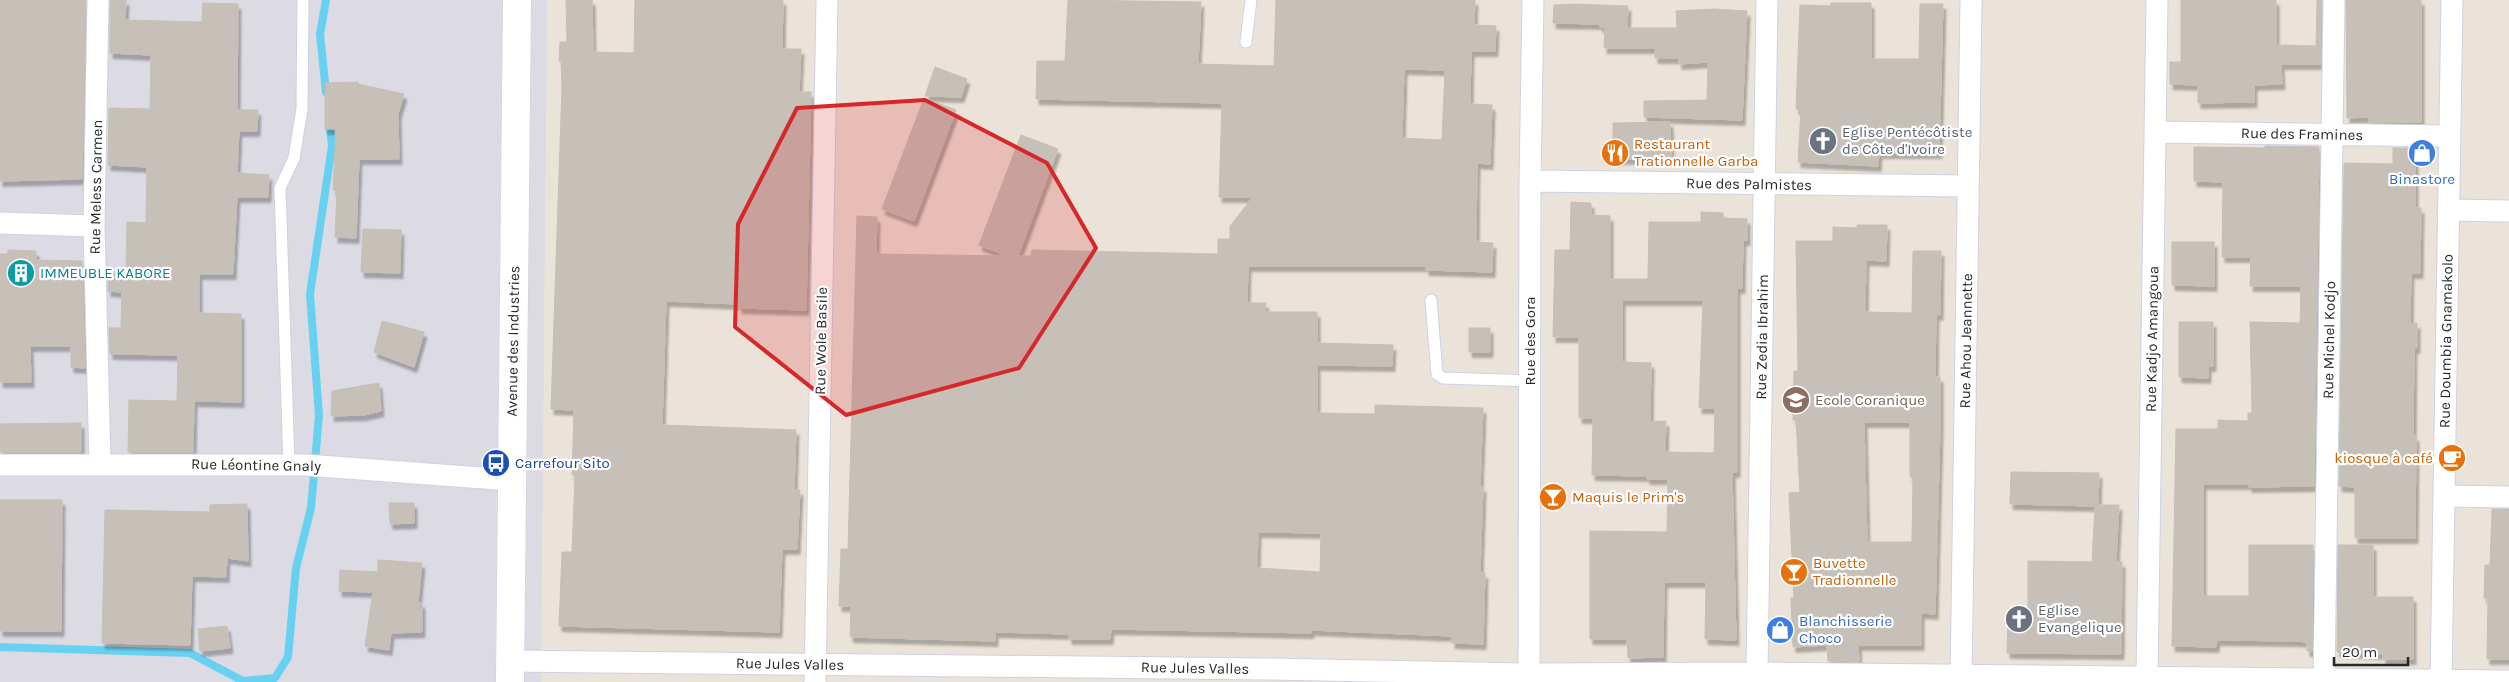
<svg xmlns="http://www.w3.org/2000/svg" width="2509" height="682" viewBox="0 0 2509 682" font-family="Karla,sans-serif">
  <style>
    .industrial { fill: #dcdae3 }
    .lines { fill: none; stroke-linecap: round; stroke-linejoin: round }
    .stream { stroke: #68d1f1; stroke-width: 8 }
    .building { fill: #c6c0b9; stroke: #c6bfb3; fill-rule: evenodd; filter: url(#shadow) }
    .service-casing { stroke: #ced2e2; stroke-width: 13 }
    .minor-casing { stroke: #ced2e2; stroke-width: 23 }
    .tertiary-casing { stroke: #ced2e2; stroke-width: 29 }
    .service { stroke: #fff; stroke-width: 11 }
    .minor { stroke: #fff; stroke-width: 21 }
    .tertiary { stroke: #fff; stroke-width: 28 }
    .marked { fill: #d62828; fill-opacity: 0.2; stroke: #d62828; stroke-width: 4; stroke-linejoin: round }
    .labels { text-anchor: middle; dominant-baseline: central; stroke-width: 4.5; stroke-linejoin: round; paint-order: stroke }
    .worship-label { font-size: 15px; fill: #5b616d; stroke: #fff; text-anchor: start }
    .street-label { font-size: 15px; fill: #282828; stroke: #fff }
    .food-label { font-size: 15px; fill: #c56008; stroke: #fff; text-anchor: start }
    .shop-label { font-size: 15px; fill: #366cbe; stroke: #fff }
    .culture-label { font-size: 15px; fill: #0d838f; stroke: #fff; text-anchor: start }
    .education-label { font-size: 15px; fill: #785e54; stroke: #fff; text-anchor: start }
    .transit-label { font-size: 15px; fill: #164399; stroke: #fff; text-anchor: start }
  </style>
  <defs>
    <filter id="shadow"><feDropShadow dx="3" dy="5.5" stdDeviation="1" flood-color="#0004"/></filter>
  </defs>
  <rect width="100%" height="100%" fill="#ebe3d9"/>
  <path class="industrial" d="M0,0H547L541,682H0Z"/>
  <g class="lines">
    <path class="stream" d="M326,0L320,34L326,92
      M0,647L190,653L243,681L275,678L288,657L296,568L311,508L319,415L310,294L332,146L329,121"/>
  </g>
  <path class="building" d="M0,0H86L82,179L0,181Z
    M110,0H126L125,20L202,22L203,3L238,4L237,110H258L257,131H239L237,173L269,175L268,197H237L233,274H199V313L241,314V402L194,401L193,452H128L129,400L177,401L178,355L110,354L109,328H121L122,292L108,291V272H126L127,222L146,223L147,167L108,165L109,108L150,109L151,55L110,53Z
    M566,0H592L593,52L634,53L635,0H783L782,49H801L799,92H811L806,310L739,308V304L666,301L662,425L796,430L794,490H800L797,549H782L779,632L559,626L562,552H572L575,475H572L574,410L551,409L562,87L561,61H559L560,42H567Z
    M1068,0L1201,2L1198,64L1274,66L1276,0H1475L1474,25L1496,26L1495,51H1471L1470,104L1492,105L1490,164L1477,163L1476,242L1493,243L1492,272L1426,270V266H1248L1247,303H1266L1265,312H1317V343L1393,345L1392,366L1317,365V413L1375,414V405L1483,408L1480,487H1483L1480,573H1485L1483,644L1452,643V636L1311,630V633L1111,629L1110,639H1069V634L995,632V641L850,637L851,606H839L841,549H848L857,216L877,217L876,254L1007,256L979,245L1021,135L1058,149L1018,256H1031L1032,250L1218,254V239H1230V226L1253,197H1219L1222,103L1036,99L1037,61H1065ZM1404,69L1445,70L1442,140L1402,138ZM1258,532L1321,533L1320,572L1257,568Z
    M2181,0H2276V45L2316,46L2317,0H2322L2321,64H2281L2282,84L2254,85V102L2198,103V85L2170,84V62H2181Z
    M2346,0H2421V122H2369V117L2347,118Z
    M1831,3H1871V59H1919L1920,4H1943L1939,153H1879L1878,166L1798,162L1801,110L1796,109L1800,5L1831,6Z
    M1573,4L1628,6L1627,28H1677L1676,11L1714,9L1747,11L1742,120L1644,117V101L1707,100L1708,62L1679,64V58H1655V48H1604L1605,27H1600V24L1553,23L1554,5Z
    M935,67L967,79L961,97L925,96Z
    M358,82V84L404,94L398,114L399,159H359L356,238L335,237L337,191L333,190L336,129H325V83Z
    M924,98L956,110L914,221L882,209Z
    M1670,122L1671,158L1613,159V123Z
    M2265,146L2319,147L2314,486L2249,487V484H2203V596H2249V545H2313L2312,651H2307V642L2296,641L2217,640L2216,647L2172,646L2176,429H2218V420L2248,421V413H2252L2250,322L2300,323L2301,286H2250L2251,257H2222L2223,182L2194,181V147L2265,148Z
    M2393,148H2415V208H2421L2420,273H2411L2410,324L2417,323V348H2414L2413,436H2416L2415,538H2355V487L2339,486L2344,163L2393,164Z
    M1571,202L1591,203V215L1610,216V279H1648L1649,222H1701V212L1723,213V218L1747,219V240H1743L1742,288H1737V472H1732L1736,640L1705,639L1706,582H1664L1663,657L1628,658L1627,639H1590V531L1667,532L1668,479H1647V476L1592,475L1593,418H1579V337H1553L1555,250H1570ZM1622,300H1703L1699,408H1715L1714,453L1665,452L1666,421L1650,422L1651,363L1622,362Z
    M1857,225H1887L1886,261L1866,260L1865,312L1912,313L1913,251H1941L1940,315L1936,314L1935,377H1940V429L1935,614L1921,613V645H1858L1859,662L1828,661L1827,645L1793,647L1791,598H1794L1789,493L1800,492L1796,420H1793L1794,371H1798L1796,241H1833V227L1857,228ZM1864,422H1910V477H1913L1912,542H1867Z
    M363,229L401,230L400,273L361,272Z
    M2172,242H2214V286L2172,285Z
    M8,250L36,251V260L82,261L85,368L71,367V346H30L31,382H0V254H8Z
    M382,321L424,332L414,367L374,352Z
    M2179,322H2213V366H2208V378L2179,377Z
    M1469,328H1490V352H1469Z
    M379,383L381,411L364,415L331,416L332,391Z
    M81,423V452H0V424Z
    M2011,472L2099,473L2098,505H2119L2116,562H2122L2121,654L2007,653L2008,616H2028V561L2092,562L2095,506L2010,504Z
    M0,500H62L61,631H0Z
    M389,503H414V523L390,524Z
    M247,504L248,561L227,558L226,577L192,576L190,645L102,643L105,510L210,512V505Z
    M2492,509H2509V659H2487L2488,598H2484L2485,565H2490Z
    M2338,545H2373V597H2413V659H2383V654L2337,652Z
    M378,560L422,563L418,603H422V632L391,633L389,650L365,646L373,592L339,591L340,570L378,572Z
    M227,626L230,648L200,651L198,629Z"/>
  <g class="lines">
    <defs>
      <path id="service" d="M1246,42L1251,0
        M1431,300L1437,374L1443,378L1530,381
        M289,465L280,188L294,158L302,109L303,0"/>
      <path id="minor" d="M98,0L94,226L100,464
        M2155,132L2449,136
        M1530,181L1968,186
        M2448,210L2509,211
        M0,223L94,226
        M0,465H306L511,480
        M2444,496L2509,497
        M510,661L1266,669L1530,674L1757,673L2509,681
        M1757,673L1767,0
        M2147,677L2157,0
        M2324,679L2334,0
        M815,682L827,0
        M1529,682L1530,181L1533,0
        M1961,682L1971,0
        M2441,682L2452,0"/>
      <path id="tertiary" d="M510,682L517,0"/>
    </defs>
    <use href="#service" class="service-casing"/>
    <use href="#minor" class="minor-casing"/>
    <use href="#tertiary" class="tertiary-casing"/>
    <use href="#service" class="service"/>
    <use href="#minor" class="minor"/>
    <use href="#tertiary" class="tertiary"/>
  </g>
  <path class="marked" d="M925,100L1047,163L1096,248L1019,368L846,415L735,327L738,224L797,108Z"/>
  <defs>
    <symbol id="church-disc" viewBox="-11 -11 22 22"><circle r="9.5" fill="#6b7280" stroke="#fff"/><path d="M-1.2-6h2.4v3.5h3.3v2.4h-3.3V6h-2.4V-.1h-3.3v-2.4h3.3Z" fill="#fff"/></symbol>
    <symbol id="restaurant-disc" viewBox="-11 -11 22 22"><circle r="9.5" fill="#e8710a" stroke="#fff"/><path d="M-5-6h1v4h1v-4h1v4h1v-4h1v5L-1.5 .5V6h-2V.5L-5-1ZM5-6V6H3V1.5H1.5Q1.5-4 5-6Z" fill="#fff"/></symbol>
    <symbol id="shop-disc" viewBox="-11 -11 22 22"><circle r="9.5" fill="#3f7fe0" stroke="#fff"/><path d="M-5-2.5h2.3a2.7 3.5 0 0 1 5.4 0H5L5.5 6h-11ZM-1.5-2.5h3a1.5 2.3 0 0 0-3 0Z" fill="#fff"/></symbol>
    <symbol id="building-disc" viewBox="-11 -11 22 22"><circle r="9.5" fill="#0f9aa8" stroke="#fff"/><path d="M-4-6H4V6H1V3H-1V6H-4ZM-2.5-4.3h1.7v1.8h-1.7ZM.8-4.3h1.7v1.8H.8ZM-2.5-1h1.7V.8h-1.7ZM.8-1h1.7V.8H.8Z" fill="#fff"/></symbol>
    <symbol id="school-disc" viewBox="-11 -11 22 22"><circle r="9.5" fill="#8d6e63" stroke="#fff"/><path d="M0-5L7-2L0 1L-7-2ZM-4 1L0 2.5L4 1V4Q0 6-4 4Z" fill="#fff"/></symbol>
    <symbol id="cafe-disc" viewBox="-11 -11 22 22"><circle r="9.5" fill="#e8710a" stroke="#fff"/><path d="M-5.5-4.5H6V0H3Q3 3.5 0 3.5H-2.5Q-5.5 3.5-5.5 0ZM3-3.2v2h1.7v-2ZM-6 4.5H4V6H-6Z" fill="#fff"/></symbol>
    <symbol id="bus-disc" viewBox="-11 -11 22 22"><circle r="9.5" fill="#1a4fb4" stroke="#fff"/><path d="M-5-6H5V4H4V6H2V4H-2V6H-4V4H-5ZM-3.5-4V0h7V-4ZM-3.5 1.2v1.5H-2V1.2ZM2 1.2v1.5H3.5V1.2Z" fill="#fff"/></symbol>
    <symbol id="bar-disc" viewBox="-11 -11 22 22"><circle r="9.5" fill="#e8710a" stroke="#fff"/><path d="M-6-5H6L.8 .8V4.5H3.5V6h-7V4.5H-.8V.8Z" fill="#fff"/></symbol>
  </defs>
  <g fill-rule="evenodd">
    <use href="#church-disc" x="1807" y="125" width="32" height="32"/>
    <use href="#restaurant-disc" x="1599" y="137" width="32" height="32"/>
    <use href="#shop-disc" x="2406" y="137" width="32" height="32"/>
    <use href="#building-disc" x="5" y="257" width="32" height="32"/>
    <use href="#school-disc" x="1780" y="384" width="32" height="32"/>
    <use href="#cafe-disc" x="2436" y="442" width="32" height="32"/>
    <use href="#bus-disc" x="480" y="447" width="32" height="32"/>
    <use href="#bar-disc" x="1537" y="481" width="32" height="32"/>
    <use href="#bar-disc" x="1778" y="556" width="32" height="32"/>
    <use href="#church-disc" x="2003" y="603" width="32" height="32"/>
    <use href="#shop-disc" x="1764" y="614" width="32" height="32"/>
  </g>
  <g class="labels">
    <g class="worship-label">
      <text x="1842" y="132">Eglise Pentécôtiste<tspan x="1842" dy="17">de Côte d'Ivoire</tspan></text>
      <text x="2038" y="610">Eglise<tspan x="2038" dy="17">Evangelique</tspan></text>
    </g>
    <g class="street-label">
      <text transform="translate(2302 134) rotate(1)">Rue des Framines</text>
      <text transform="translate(1749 184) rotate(1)">Rue des Palmistes</text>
      <text transform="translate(96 187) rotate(-89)">Rue Meless Carmen</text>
      <text transform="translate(1762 337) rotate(-89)">Rue Zedia Ibrahim</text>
      <text transform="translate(2152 339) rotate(-89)">Rue Kadjo Amangoua</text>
      <text transform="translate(2329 340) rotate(-89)">Rue Michel Kodjo</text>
      <text transform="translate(513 341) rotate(-89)">Avenue des Industries</text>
      <text transform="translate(821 341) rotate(-89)">Rue Wole Basile</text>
      <text transform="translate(1530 341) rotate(-90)">Rue des Gora</text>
      <text transform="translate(1966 341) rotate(-89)">Rue Ahou Jeannette</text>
      <text transform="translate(2446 341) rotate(-89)">Rue Doumbia Gnamakolo</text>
      <text transform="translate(256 465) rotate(1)">Rue Léontine Gnaly</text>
      <text transform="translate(790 664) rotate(1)">Rue Jules Valles</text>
      <text transform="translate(1195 668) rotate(1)">Rue Jules Valles</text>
    </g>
    <g class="food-label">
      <text x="1634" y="144">Restaurant<tspan x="1634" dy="17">Trationnelle Garba</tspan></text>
      <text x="2433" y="458" text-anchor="end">kiosque à café</text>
      <text x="1572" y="497">Maquis le Prim's</text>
      <text x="1813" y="563">Buvette<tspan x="1813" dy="17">Tradionnelle</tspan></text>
    </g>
    <g class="shop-label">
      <text x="2422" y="179">Binastore</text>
      <text x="1799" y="621" text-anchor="start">Blanchisserie<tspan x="1799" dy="17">Choco</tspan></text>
    </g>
    <g class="culture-label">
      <text x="40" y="273">IMMEUBLE KABORE</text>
    </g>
    <g class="education-label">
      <text x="1815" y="400">Ecole Coranique</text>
    </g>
    <g class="transit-label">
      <text x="515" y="463">Carrefour Sito</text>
    </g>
  </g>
  <path d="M2334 657v8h74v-8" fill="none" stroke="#282828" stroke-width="2.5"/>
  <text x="2342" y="657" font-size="15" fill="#282828" stroke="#ffffff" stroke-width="4" paint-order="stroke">20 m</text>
</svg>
